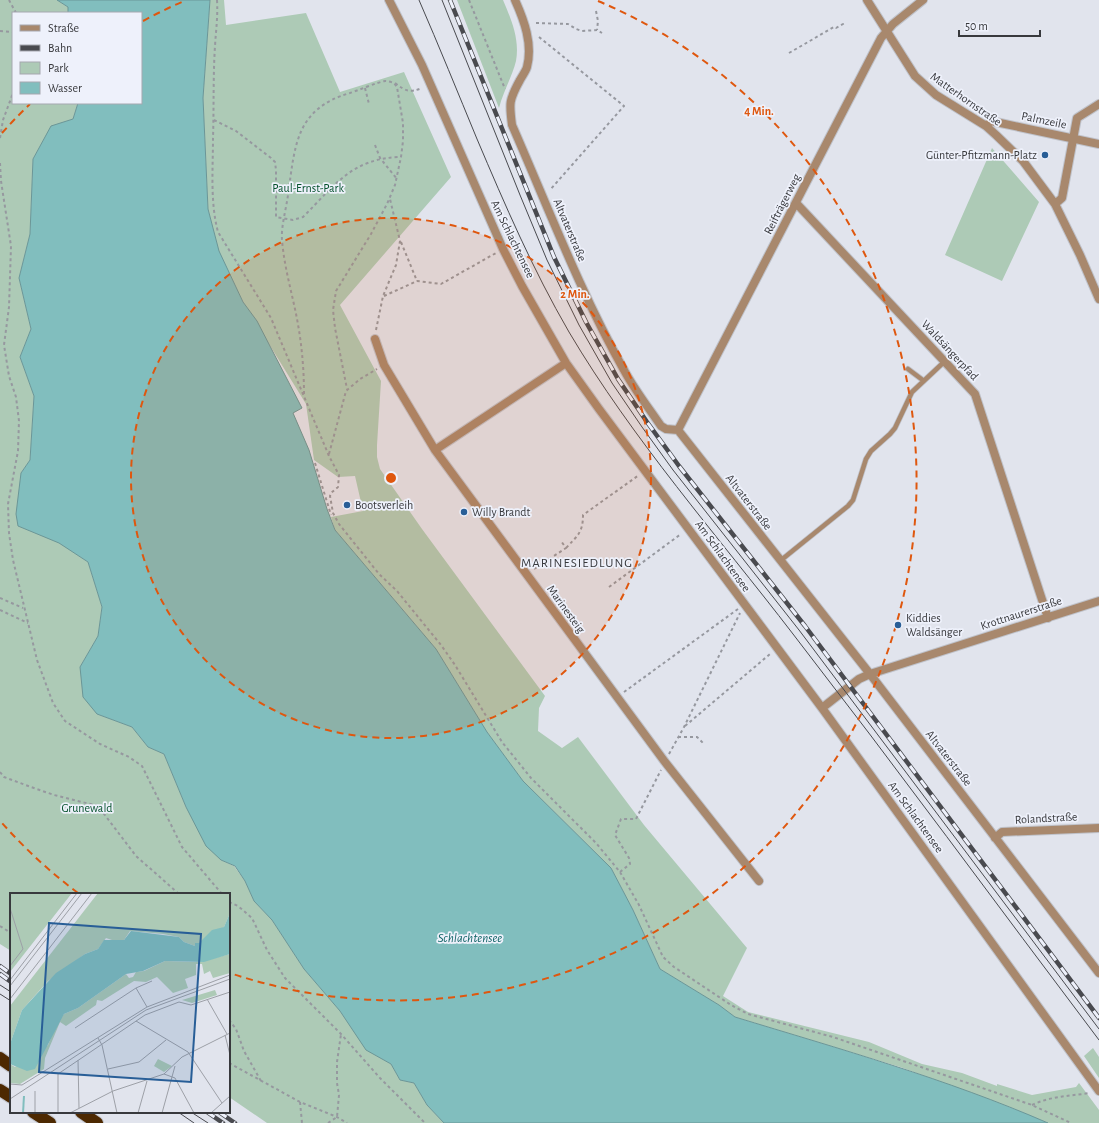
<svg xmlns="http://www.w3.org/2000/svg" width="1099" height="1123" viewBox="0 0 1099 1123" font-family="'Alegreya Sans',sans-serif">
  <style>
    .green { fill: #adcab6 }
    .water { fill: #81bebe; stroke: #6b9697 }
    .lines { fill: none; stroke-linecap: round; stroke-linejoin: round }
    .service-casing { stroke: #bfc2ca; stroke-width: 6 }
    .minor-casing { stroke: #bfc2ca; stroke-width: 10 }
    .motorway-casing { stroke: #bfc2ca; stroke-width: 14 }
    .path { stroke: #96989f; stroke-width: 2; stroke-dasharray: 3 3; stroke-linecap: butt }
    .service { stroke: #a8886d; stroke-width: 4.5 }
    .minor { stroke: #a8886d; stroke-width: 8 }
    .motorway { stroke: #4d2901; stroke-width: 12 }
    .tram { stroke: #494a4f; stroke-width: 1 }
    .rail-casing { stroke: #494a4f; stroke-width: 4.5 }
    .rail { stroke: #eef1fb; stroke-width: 3; stroke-dasharray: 9; stroke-linecap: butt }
    .ring { fill: none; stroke: #df570e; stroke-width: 2; stroke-dasharray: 7 5 }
    .poi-dot { fill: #285e97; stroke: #eef1fb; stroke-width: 1.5 }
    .labels { text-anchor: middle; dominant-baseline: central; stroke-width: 3.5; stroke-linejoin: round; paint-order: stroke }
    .street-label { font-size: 12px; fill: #38393d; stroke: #eef1fb }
    .poi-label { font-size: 12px; fill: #38393d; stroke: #eef1fb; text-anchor: start }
    .park-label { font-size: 12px; fill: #04512c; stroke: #eef1fb }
    .neighbourhood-label { font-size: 13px; letter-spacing: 1px; fill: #38393d; stroke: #eef1fb }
    .water-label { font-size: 13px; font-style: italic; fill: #106466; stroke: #eef1fb }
    .inset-river { fill: none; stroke: #81bebe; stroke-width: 2 }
    .inset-road { fill: none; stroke: #9da0a7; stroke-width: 1 }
    .view { fill: #285e97; fill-opacity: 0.15; stroke: #285e97; stroke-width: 2 }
    .inset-edge { fill: none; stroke: #38393d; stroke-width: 2 }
    .centre { fill: #df570e; stroke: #eef1fb; stroke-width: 2 }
    .ring-label { font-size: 12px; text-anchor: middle; font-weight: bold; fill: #df570e; stroke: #eef1fb; stroke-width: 3.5; stroke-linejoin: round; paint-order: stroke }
  </style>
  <rect width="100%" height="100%" fill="#e1e4ed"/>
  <path class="green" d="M0,0H57L68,7V13H13V103H78L73,119L51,127L33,159L30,234L19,278L31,329L20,357L34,396L30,460L21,473L19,526L59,542L88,562L102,607L98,636L80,667L97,714L132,727L148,747L164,754L186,807L221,860L234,866L245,881L254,901L272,920L304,969L340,1011L366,1049L391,1064L400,1080L414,1083L427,1105L444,1123H267L229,1097V894H11V951L0,944Z
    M210,0H224L226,25L306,13L340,92L404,72L451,177L340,305L381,381L377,445V457L380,469L422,529L545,696L539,708L538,731L562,748L578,737L644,825L747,948L723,996L748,1012L869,1042L922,1064L962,1073L997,1086V1084L1032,1095L1076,1087L1079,1083L1099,1110V1123H1048L1022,1112L900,1067L735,1017L719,1005L660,969L633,910L611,868L523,781L487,732L436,649L335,530L331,517L363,511L355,476L338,477L314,460L306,404L243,302L218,251L208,209L203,98Z
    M457,0H503C511,19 520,39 516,61C512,77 503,92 499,108Z
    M992,148L1039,202L1002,281L945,255Z
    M1093,1048L1099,1057V1078L1084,1056Z"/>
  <path class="water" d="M57,0H210L203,98L208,209L219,251L243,302L257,321L302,408L293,413L309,450L327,509L335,530L436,649L487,732L523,781L611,868L633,910L660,969L719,1005L735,1017C840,1049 947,1079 1048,1123H444L427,1105L414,1083L400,1080L391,1064L366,1050L340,1011L304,969L272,920L254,901L245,881L235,866L221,860L206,846L186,807L164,754L148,747L132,727L97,714L83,697L80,667L98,636L102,607L88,562L59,543L18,526L16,514L21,473L30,460L34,396L20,357L31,329L19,278L30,234L33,159L51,126L73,119L78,103H141V13H68V7Z"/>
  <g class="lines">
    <defs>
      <path id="service" d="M908,369L924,381
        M780,561L848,506L853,500L866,459L871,451L890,434L895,428L912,392L944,362"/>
      <path id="minor" d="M389,0L422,65L503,249L522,286L566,363L599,409L822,708L1099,1091
        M515,0C524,20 533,44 527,67C526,71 522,76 520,80C509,100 509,103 512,125C548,207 580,292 624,370C634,389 648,407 661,426L666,429L678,430L870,674L1099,973
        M867,0L915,76L936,95L986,126L996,135L1023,161L1055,204L1080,255L1099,299
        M986,126L991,121L1099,144
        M796,203L975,394L1048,618
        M1055,204L1062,198L1077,118L1099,104
        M375,339L384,365L435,450L665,762L759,881
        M678,430L881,38L893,24L923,0
        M435,450L566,363
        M822,708L859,679L870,674L1099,601
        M995,838L1002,832L1099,828"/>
      <path id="motorway" d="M0,1058L11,1066
        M0,1090L11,1097
        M33,1112L50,1123
        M81,1112L97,1123"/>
    </defs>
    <use href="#service" class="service-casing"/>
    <use href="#minor" class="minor-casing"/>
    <use href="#motorway" class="motorway-casing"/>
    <path class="path" d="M9,0L16,13
      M217,0C218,17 216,29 215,46C213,76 214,107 213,138C213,169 210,202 218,232L271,318L329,456L339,475L338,487L331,493L330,496L333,513L339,524L379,574L397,591L441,645L455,665L502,742L531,778L596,843L620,872L639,905L663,957L674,967L731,1005L748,1014L833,1037L1032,1105L1071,1123
      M469,0L505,89
      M596,11L598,21L597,30
      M536,23L568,24L576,29L582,31L597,30L602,33
      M0,31L13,32
      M539,37L624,106L550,190
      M789,53L834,27L836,28L843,24L844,27
      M395,83C405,91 410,93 422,88
      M365,88L369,104
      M214,120L236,131L271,158L275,162L276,170V217L293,220L303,217C335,185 352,158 401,157
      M0,138L3,120L13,93
      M375,145L380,158L397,179
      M0,163L1,181L11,246L9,307L4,345L9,376L16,397L19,421L18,451L8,504L9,533L13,560L37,660L53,703L65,721L100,744L129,757L142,766L182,847L222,894
      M401,242L417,281
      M384,296L417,281L441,284L496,253
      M376,330L383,296L396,265L400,241L390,199
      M304,394C304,365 301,337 295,309C290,286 284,264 282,240C281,226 286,210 288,195C295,146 295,109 350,93C359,90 378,82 385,81C388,81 391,82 394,83L397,87L403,123V141L401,157L395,185L387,204L371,234L336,291L333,310L335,328L347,389
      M329,454L346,391L360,379L377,369
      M315,463L331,515
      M566,548C577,536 583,533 583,515L639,475
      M534,569L566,548L561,541
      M609,587L681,534
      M0,598L23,608
      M0,610L28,623
      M624,692L738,609
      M685,726L770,654
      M678,737H697L704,744
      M669,754L684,727L740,613
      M0,772L4,777L31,787L54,795L98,806L136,856L179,894
      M620,872L630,864L629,858L615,835L621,819H636L661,770
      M229,902L238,906L252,918L267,950L285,978L341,1034L380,1078L425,1123
      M0,926L11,933
      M229,1020L236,1029L244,1051L261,1081
      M229,1063L300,1102L337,1117L347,1123
      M300,1102L302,1123
      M1032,1105C1051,1096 1070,1096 1090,1093
      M328,1123L337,1117L339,1095L337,1083V1062L341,1034"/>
    <use href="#service" class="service"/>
    <use href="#minor" class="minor"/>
    <use href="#motorway" class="motorway"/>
    <path class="tram" d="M419,0C439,46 458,93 477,139C505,205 533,270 569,332C633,440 717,535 793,634C897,768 997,905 1099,1040
      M442,0L520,195L547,260L579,325L612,383L642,427L673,470L799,630L1099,1029
      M0,985L11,992
      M0,994L11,1001
      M178,1112L194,1123
      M191,1112L208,1123"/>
    <defs>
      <path id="rail" d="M450,0L554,257L586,322L618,379L647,422L679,466L805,626L1099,1018
        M0,966L11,974
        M0,974L11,982
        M207,1112L223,1123
        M219,1112L235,1123"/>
    </defs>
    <use href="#rail" class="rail-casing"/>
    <use href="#rail" class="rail"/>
  </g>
  <circle cx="391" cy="478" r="260" fill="#df570e" fill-opacity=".12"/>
  <g class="ring">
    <circle cx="391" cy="478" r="260"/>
    <path d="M78 893A520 520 0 0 1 2 823M2 133A520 520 0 0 1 30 104M143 21A520 520 0 0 1 184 1M598 1A520 520 0 0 1 230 973"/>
  </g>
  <g class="poi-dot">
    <circle cx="1045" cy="155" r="4"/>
    <circle cx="347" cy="505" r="4"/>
    <circle cx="464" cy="512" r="4"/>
    <circle cx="898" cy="625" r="4"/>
  </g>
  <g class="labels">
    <g class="street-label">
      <text transform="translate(966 99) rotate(35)">Matterhornstraße</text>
      <text transform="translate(1044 120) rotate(12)">Palmzeile</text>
      <text transform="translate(782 204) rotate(-63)">Reifträgerweg</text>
      <text transform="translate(570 230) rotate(67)">Altvaterstraße</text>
      <text transform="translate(513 239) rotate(64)">Am Schlachtensee</text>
      <text transform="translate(950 350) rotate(47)">Waldsängerpfad</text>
      <text transform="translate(749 502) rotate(52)">Altvaterstraße</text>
      <text transform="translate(723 556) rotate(54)">Am Schlachtensee</text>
      <text transform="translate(566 609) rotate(54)">Marinesteig</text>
      <text transform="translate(1021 613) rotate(-18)">Krottnaurerstraße</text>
      <text transform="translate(949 758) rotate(52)">Altvaterstraße</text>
      <text transform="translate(916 817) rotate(54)">Am Schlachtensee</text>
      <text transform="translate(1046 818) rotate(-3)">Rolandstraße</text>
    </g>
    <g class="poi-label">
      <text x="1037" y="155" text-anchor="end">Günter-Pfitzmann-Platz</text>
      <text x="355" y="505">Bootsverleih</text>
      <text x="472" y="512">Willy Brandt</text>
      <text x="906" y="618">Kiddies<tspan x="906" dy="14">Waldsänger</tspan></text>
    </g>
    <g class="park-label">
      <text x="308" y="188">Paul-Ernst-Park</text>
      <text x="87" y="808">Grunewald</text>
    </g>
    <g class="neighbourhood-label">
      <text x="577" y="563">MARINESIEDLUNG</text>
    </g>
    <g class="water-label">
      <text x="470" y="938">Schlachtensee</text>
    </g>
  </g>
  <g transform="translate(10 893)">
    <rect width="220" height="220" fill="#e1e4ed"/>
    <path d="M0,0H62L0,79ZM88,0H220V20L214,34L185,53L174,49L169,44L153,41L120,38L114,47L108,49L96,45L88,56L75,61L38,88L12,117L0,151V113ZM220,61V80L203,85L200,78L194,81L192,71H186V82L175,86L178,95L163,100L147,84L136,89L124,88L92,108L87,107L86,112L56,133L50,129L35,165L34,176L10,191L0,190V171L5,174L38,152L47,130L54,121L68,115L116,81L119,85L123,84L126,79L134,78L155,68L189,69ZM205,97L207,102L182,110L172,107ZM148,166L162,173L154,179L144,173Z" fill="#adcab6"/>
    <path d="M220,20V61L194,69L155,68L133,78L116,81L68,115L54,121L25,176L17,178L0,171V151L12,117L46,80L75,61L88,56L94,47H114L121,38L169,44L174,49L185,53V50H189L202,37L214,34Z" fill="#81bebe"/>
    <path class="inset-river" d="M13,220L14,203"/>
    <path class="inset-road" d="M0,15L13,56L0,73M0,87L67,0M0,93L72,0M126,95L137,114M0,106L82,0M197,106L217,141M126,128L178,159L212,210M65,135L126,95L142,88M215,142L220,162M88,145L92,152L107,220M68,167L69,215M98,176L129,169L156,147M154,181L165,185L184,220M0,191L12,192L137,114L220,82M0,206L136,117L220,86M25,220V198M48,220V181L135,122L169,109L181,112L220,99M60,220L103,198L154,181L172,164L220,140M128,220L137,188M152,220L165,173M201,220L220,203"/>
    <path class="view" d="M39,30L191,41L181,189L29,179Z"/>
    <rect width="220" height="220" class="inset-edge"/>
  </g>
  <circle cx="391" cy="478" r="6" class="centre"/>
  <g class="ring-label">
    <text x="759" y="115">4 Min.</text>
    <text x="575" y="298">2 Min.</text>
  </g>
  <rect x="12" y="12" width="130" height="92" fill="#eef1fb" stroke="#a5a7af"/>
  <rect x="20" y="25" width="20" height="6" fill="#a8886d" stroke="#a5a7af"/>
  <text x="48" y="32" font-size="12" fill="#38393d">Straße</text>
  <rect x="20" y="45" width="20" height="6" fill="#494a4f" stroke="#a5a7af"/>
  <text x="48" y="52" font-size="12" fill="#38393d">Bahn</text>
  <rect x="20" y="62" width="20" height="12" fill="#adcab6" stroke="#a5a7af"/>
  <text x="48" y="72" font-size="12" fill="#38393d">Park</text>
  <rect x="20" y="82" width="20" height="12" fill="#81bebe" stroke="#a5a7af"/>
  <text x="48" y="92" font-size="12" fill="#38393d">Wasser</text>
  <path d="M959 30v6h81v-6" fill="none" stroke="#38393d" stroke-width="2"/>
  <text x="965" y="30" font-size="12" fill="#38393d" stroke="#eef1fb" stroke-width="3" paint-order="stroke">50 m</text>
</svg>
